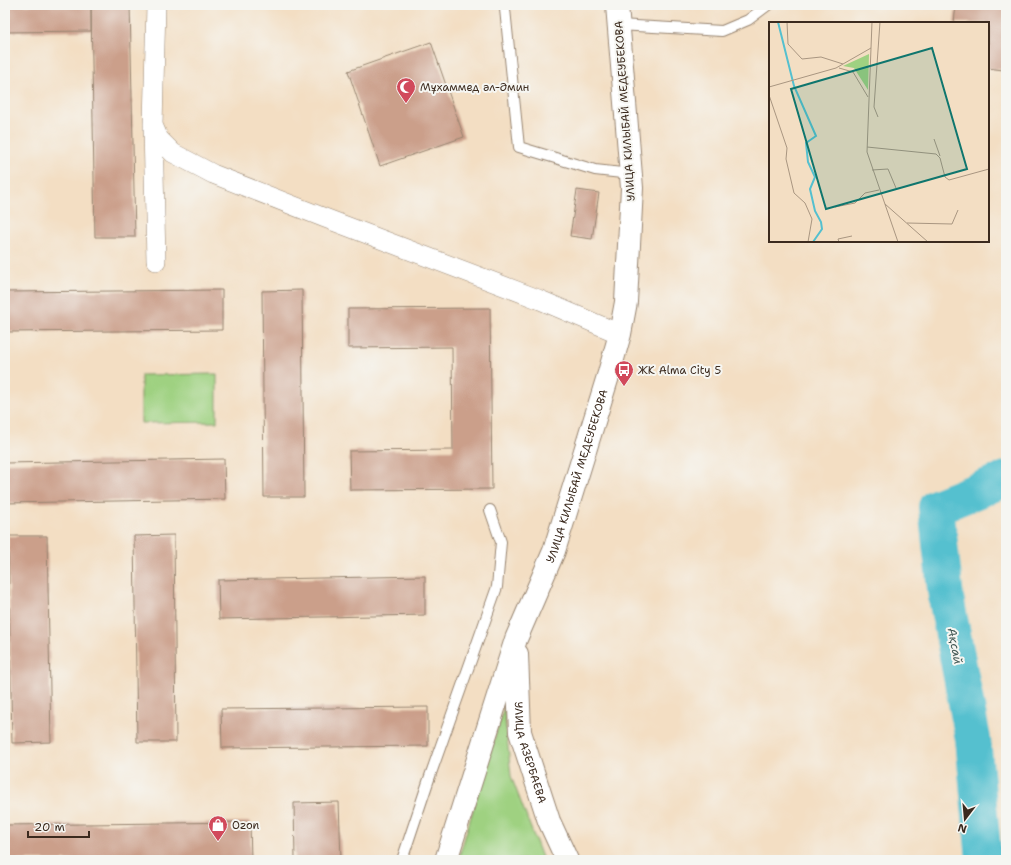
<svg xmlns="http://www.w3.org/2000/svg" width="1011" height="865" viewBox="0 0 1011 865" font-family="'Shantell Sans',sans-serif">
  <style>
    .green { fill: #9fd181; stroke: #6d7e50 }
    .lines { fill: none; stroke-linecap: round; stroke-linejoin: round }
    .river { stroke: #54c0cf; stroke-width: 36 }
    .building { fill: #cb9f8a }
    .service-casing { stroke: #978470; stroke-width: 12 }
    .minor-casing { stroke: #978470; stroke-width: 20 }
    .secondary-casing { stroke: #978470; stroke-width: 24 }
    .service { stroke: #fff; stroke-width: 10 }
    .minor { stroke: #fff; stroke-width: 19 }
    .secondary { stroke: #fff; stroke-width: 22 }
    .labels { text-anchor: middle; dominant-baseline: central; stroke-width: 4; stroke-linejoin: round; paint-order: stroke }
    .poi-label { font-size: 11px; fill: #3b2a1e; stroke: #f6f6f2; text-anchor: start }
    .street-label { font-size: 11px; fill: #3b2a1e; stroke: #f6f6f2 }
    .water-label { font-size: 12px; font-style: italic; fill: #425753; stroke: #f6f6f2 }
    .inset-river { fill: none; stroke: #54c0cf; stroke-width: 2 }
    .inset-road { fill: none; stroke: #a99681; stroke-width: 1 }
    .view { fill: #0f766e; fill-opacity: 0.15; stroke: #0f766e; stroke-width: 2 }
    .inset-edge { fill: none; stroke: #3b2a1e; stroke-width: 2 }
  </style>
  <rect width="100%" height="100%" fill="#f6f6f2"/>
  <filter id="ink" filterUnits="userSpaceOnUse"><feTurbulence type="fractalNoise" baseFrequency=".025" numOctaves="2"/><feDisplacementMap in="SourceGraphic" scale="8" xChannelSelector="R" yChannelSelector="G"/><feConvolveMatrix kernelMatrix="1 2 1 2 8 2 1 2 1" color-interpolation-filters="sRGB"/></filter>
  <filter id="wash" filterUnits="userSpaceOnUse"><feTurbulence type="fractalNoise" baseFrequency=".012" numOctaves="4" result="noise"/><feDisplacementMap in="SourceGraphic" scale="16" xChannelSelector="R" yChannelSelector="G"/><feGaussianBlur stdDeviation="0.9" result="paint"/><feColorMatrix in="noise" values="0 0 0 0 0 0 0 0 0 0 0 0 0 0 0 0 0 1.4 0 .05"/><feComposite in="paint" operator="in"/></filter>
  <g filter="url(#wash)">
    <rect width="100%" height="100%" fill="#f3dec3"/>
    <path class="green" d="M217,374V422L141,423V375Z
      M504,707L511,776L543,860H458Z"/>
    <g class="lines">
      <path class="river" d="M984,860L973,739L946,598L936,507L1006,479"/>
    </g>
    <g id="blocks">
      <path class="building" d="M5,5H91V31L5,32Z
        M91,5H130L135,237H95Z
        M956,5H1006V43L1003,70L988,68V23H954Z
        M431,42L464,137L380,166L348,71Z
        M577,190L599,193L592,239L570,236Z
        M222,290V330L5,332V292Z
        M302,290L304,497H264L262,291Z
        M490,308L492,489L350,490L349,451L453,450L452,347L348,348V309Z
        M224,459L225,499L5,503V463Z
        M174,535L176,742H137L134,536Z
        M8,536H47L51,742L12,743Z
        M425,576V615L219,619L218,580Z
        M428,707V746L222,748L221,709Z
        M339,802L341,860H295L294,803Z
        M250,822L251,860H5V825Z"/>
    </g>
  </g>
  <g filter="url(#ink)">
    <use href="#blocks" fill-opacity="0" stroke="#978470" stroke-width="1"/>
    <g class="lines">
      <defs>
        <path id="service" d="M505,9L519,147L595,170L631,174
          M619,25L722,31L748,20L768,5
          M402,860L429,779L497,587L501,542L490,510"/>
        <path id="minor" d="M156,5L153,125L159,139L173,153L213,174L325,218L538,299L620,334
          M153,127L156,261"/>
        <g id="secondary">
          <path id="s1" d="M517,654L520,732L549,821L567,860"/>
          <path id="s2" d="M446,860L516,639L554,551L609,373L620,334L626,302L632,188L617,5"/>
        </g>
      </defs>
      <use href="#service" class="service-casing"/>
      <use href="#minor" class="minor-casing"/>
      <use href="#secondary" class="secondary-casing"/>
      <use href="#service" class="service"/>
      <use href="#minor" class="minor"/>
      <use href="#secondary" class="secondary"/>
    </g>
  </g>
  <defs>
    <symbol id="mosque-pin" viewBox="-11 -11 22 30"><path d="M0 17L-7.5 6A9.5 9.5 0 1 1 7.5 6Z" fill="#d1495b" stroke="#f6f6f2"/><path d="M3.5-4.9A6 6 0 1 0 3.5 4.9A5 5 0 1 1 3.5-4.9Z" fill="#fff"/></symbol>
    <symbol id="bus-pin" viewBox="-11 -11 22 30"><path d="M0 17L-7.5 6A9.5 9.5 0 1 1 7.5 6Z" fill="#d1495b" stroke="#f6f6f2"/><path d="M-5-6H5V4H4V6H2V4H-2V6H-4V4H-5ZM-3.5-4V0h7V-4ZM-3.5 1.2v1.5H-2V1.2ZM2 1.2v1.5H3.5V1.2Z" fill="#fff"/></symbol>
    <symbol id="shop-pin" viewBox="-11 -11 22 30"><path d="M0 17L-7.5 6A9.5 9.5 0 1 1 7.5 6Z" fill="#d1495b" stroke="#f6f6f2"/><path d="M-5-2.5h2.3a2.7 3.5 0 0 1 5.4 0H5L5.5 6h-11ZM-1.5-2.5h3a1.5 2.3 0 0 0-3 0Z" fill="#fff"/></symbol>
  </defs>
  <g fill-rule="evenodd">
    <use href="#mosque-pin" x="395" y="76" width="22" height="30"/>
    <use href="#bus-pin" x="613" y="359" width="22" height="30"/>
    <use href="#shop-pin" x="207" y="814" width="22" height="30"/>
  </g>
  <g class="labels">
    <g class="poi-label">
      <text x="420" y="87">Мұхаммед әл-Әмин</text>
      <text x="638" y="370">ЖК Alma City 5</text>
      <text x="232" y="825">Ozon</text>
    </g>
    <g class="street-label">
      <text transform="translate(625 111) rotate(-94)">УЛИЦА КИЛЫБАЙ МЕДЕУБЕКОВА</text>
      <text stroke="none"><textPath href="#s2" startOffset="406">УЛИЦА КИЛЫБАЙ МЕДЕУБЕКОВА</textPath></text>
      <text stroke="none"><textPath href="#s1" startOffset="100">УЛИЦА АЗЕРБАЕВА</textPath></text>
    </g>
    <g class="water-label">
      <text transform="translate(955 646) rotate(79)">Ақсай</text>
    </g>
  </g>
  <g transform="translate(769 22)">
    <rect width="220" height="220" fill="#f3dec3"/>
    <path d="M100,32L99,68L85,46L74,44Z" fill="#9fd181"/>
    <path class="inset-river" d="M9,0L25,64L47,114L37,121L39,140L46,155L41,167L46,189L52,200L53,207L44,220"/>
    <path class="inset-road" d="M18,0L19,22L33,37L52,35L74,42M103,0L98,130L129,220M70,46L84,50L99,75M0,65L67,46L102,26M0,73L18,126L17,137L25,171L36,181L43,197L39,220M109,95L105,85L111,0M165,117L171,134M98,125L167,132L171,136L176,155L180,158L220,147M103,148L119,147L127,166M116,182L159,220M66,185L86,181L96,171L110,168M138,201L183,202L189,188M70,220L69,217L83,214"/>
    <path class="view" d="M163,26L198,147L57,187L22,67Z"/>
    <rect width="220" height="220" class="inset-edge"/>
  </g>
  <rect width="1011" height="865" fill="none" stroke="#f6f6f2" stroke-width="20"/>
  <g transform="translate(965 819) rotate(196)" stroke="#f6f6f2" stroke-width="3" paint-order="stroke">
  <path d="M0-3L7 15L0 10L-7 15Z" fill="#3b2a1e"/>
  <text y="-6" font-size="11" font-weight="bold" text-anchor="middle" fill="#3b2a1e">N</text>
  </g>
  <path d="M28 831v6h61v-6" fill="none" stroke="#3b2a1e" stroke-width="2"/>
  <text x="34" y="831" font-size="12" fill="#3b2a1e" stroke="#f6f6f2" stroke-width="3" paint-order="stroke">20 m</text>
</svg>
